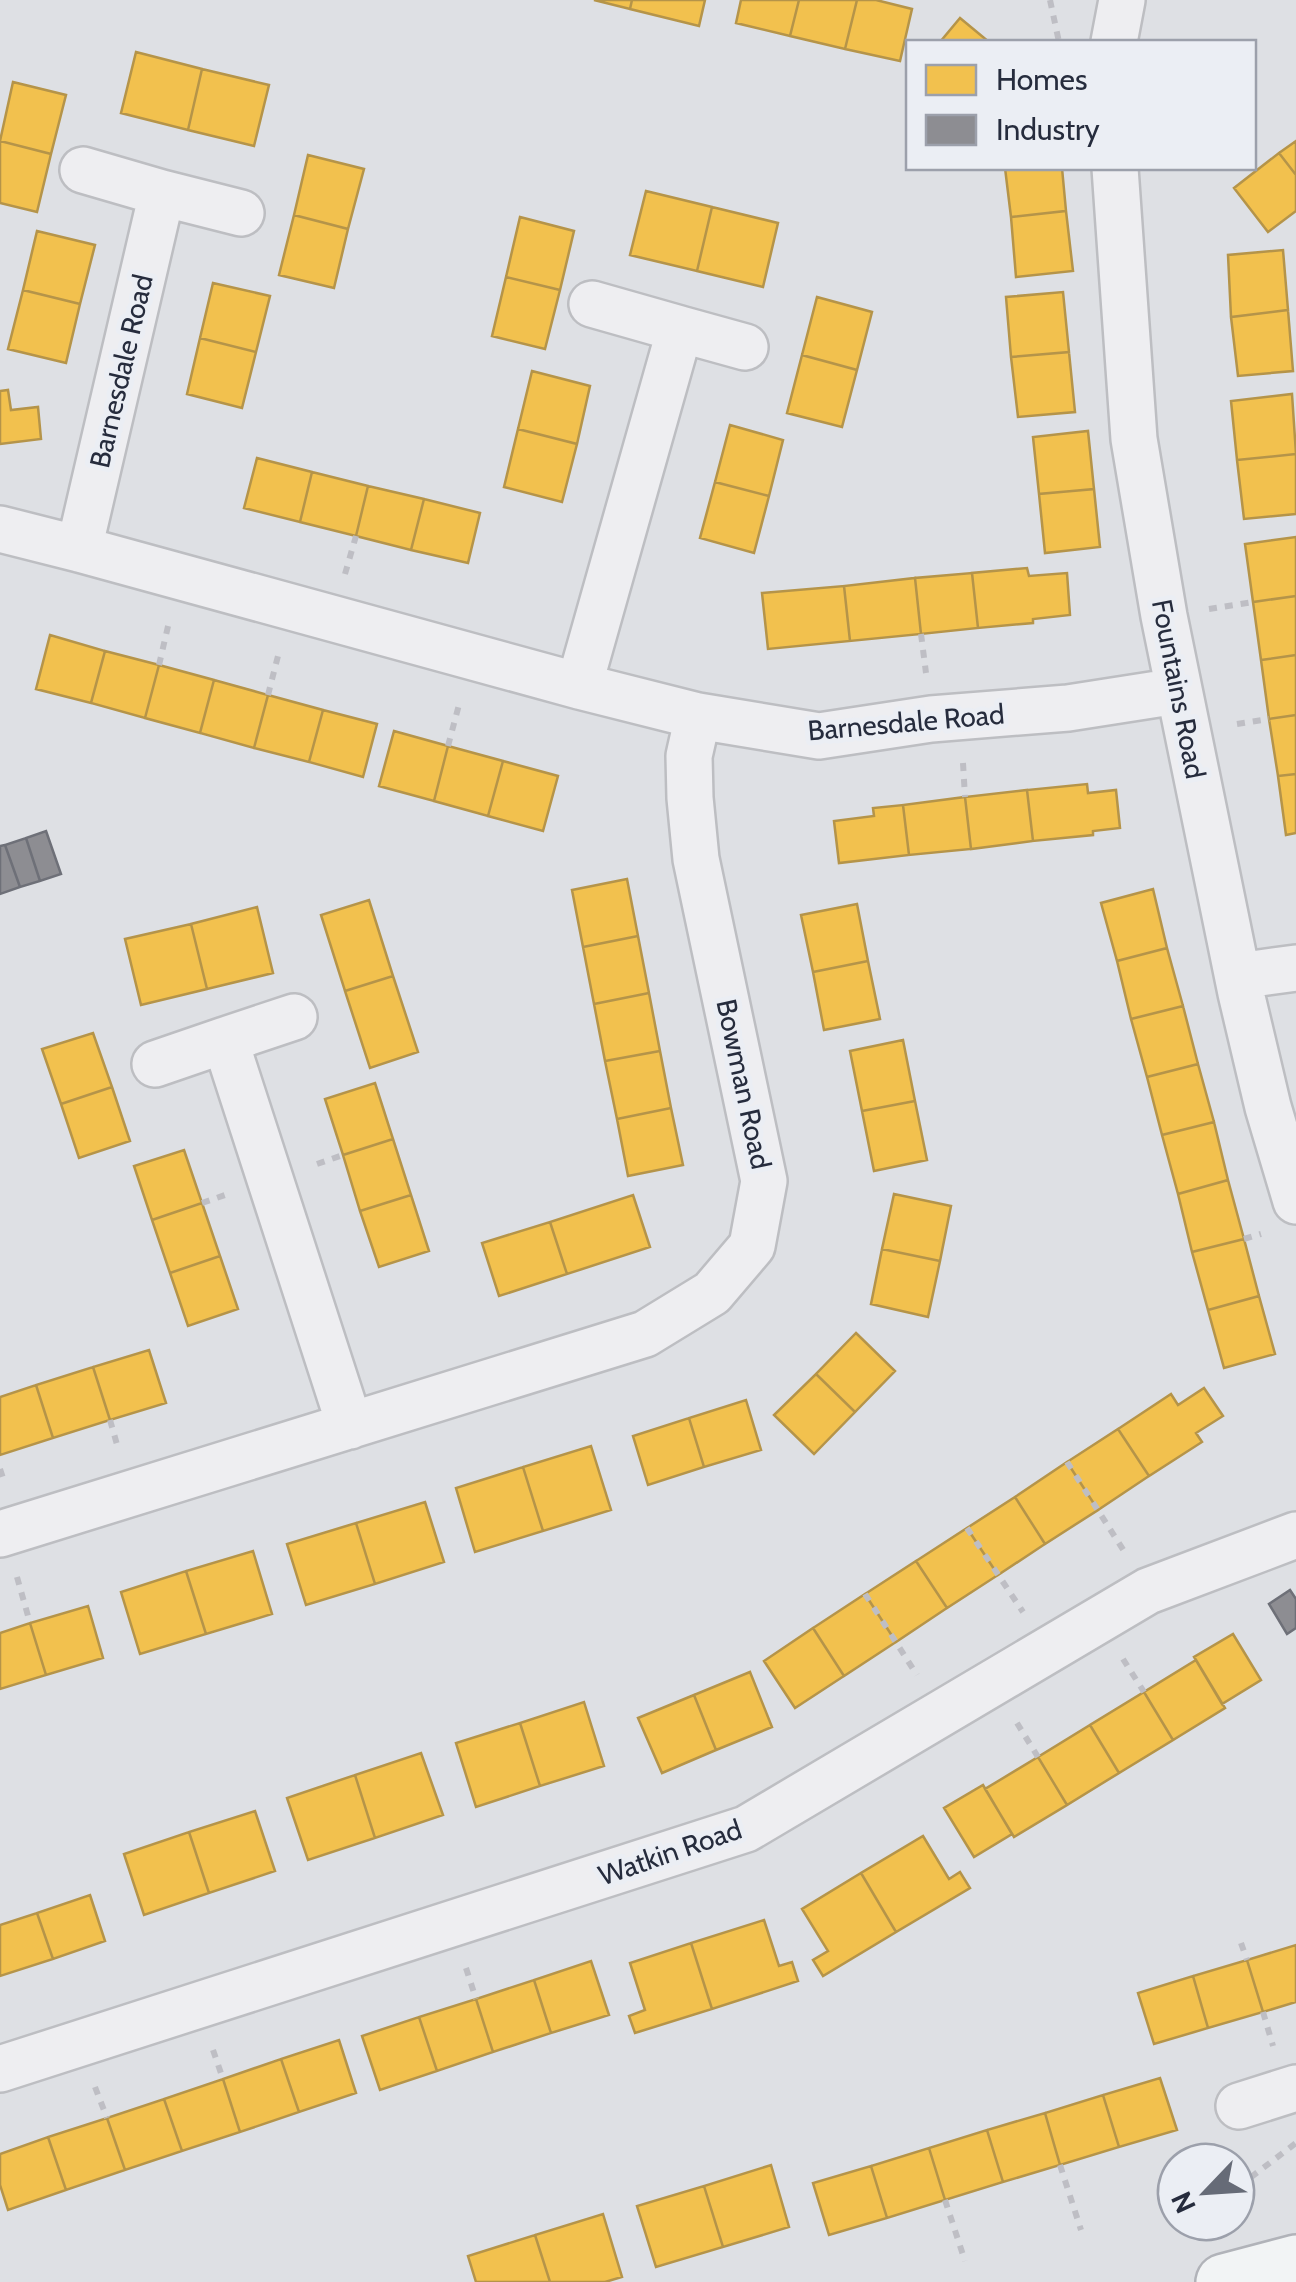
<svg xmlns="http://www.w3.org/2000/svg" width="1296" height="2282" viewBox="0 0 1296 2282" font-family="Cabin,sans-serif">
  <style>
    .homes { fill: #f2c14e; stroke: #b59449; stroke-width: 2.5 }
    .industry { fill: #8d8d92; stroke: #6e7078; stroke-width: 2.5 }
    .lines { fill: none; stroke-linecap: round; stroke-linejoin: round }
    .street-casing { stroke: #bdbec2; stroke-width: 50 }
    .highway-casing { stroke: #b1b3b9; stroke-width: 60 }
    .path { stroke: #bebec4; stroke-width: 6; stroke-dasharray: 8 8; stroke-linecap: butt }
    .street { stroke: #eeeef1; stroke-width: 45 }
    .highway { stroke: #f2f4f5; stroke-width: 55 }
    .labels { text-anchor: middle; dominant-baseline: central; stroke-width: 10; stroke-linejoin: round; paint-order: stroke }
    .street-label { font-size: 28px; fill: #262c3d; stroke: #ebeef4 }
  </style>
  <rect width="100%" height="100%" fill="#dee0e4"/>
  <path class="homes" d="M594,0H632L630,9Z
    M632,0H705L699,26L630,9Z
    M741,0H799L790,36L736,23Z
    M799,0H857L845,49L790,36Z
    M857,0H876L912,9L900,61L845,49Z
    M960,18L989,42H940Z
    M136,52L202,69L188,130L121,113Z
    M202,69L269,85L254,146L188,130Z
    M13,82L66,95L51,154L0,141Z
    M0,141L51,154L37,212L0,203Z
    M1296,141V175L1279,153Z
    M1279,153L1296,175V211L1268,232L1234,188Z
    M308,155L364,169L348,229L294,215Z
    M1005,168H1062L1066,211L1011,217Z
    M646,191L712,207L697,271L630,255Z
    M712,207L778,223L763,287L697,271Z
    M1066,211L1073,271L1016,277L1011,217Z
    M294,215L348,229L334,288L279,275Z
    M520,217L574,231L560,290L506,277Z
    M37,231L95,245L80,304L23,290Z
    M1283,250L1288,310L1231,317L1228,255Z
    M506,277L560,290L545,349L492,336Z
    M213,283L270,296L256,352L200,338Z
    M23,290L80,304L66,363L8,349Z
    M1063,292L1069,352L1011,357L1006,297Z
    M817,297L872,312L857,370L802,355Z
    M1288,310L1293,371L1238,376L1231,317Z
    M200,338L256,352L242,408L187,394Z
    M1069,352L1075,412L1018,417L1011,357Z
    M802,355L857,370L842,427L787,413Z
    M532,371L590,386L577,444L518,429Z
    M8,390L11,410L38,407L41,439L0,444V391Z
    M1292,394L1296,454L1237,460L1231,401Z
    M730,425L783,440L769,496L715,482Z
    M518,429L577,444L562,502L504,487Z
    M1088,431L1094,489L1039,494L1033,437Z
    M1296,454V514L1244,519L1237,460Z
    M257,458L312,472L300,522L244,508Z
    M312,472L368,486L356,536L300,522Z
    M715,482L769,496L754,553L700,538Z
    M368,486L424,499L411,550L356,536Z
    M1094,489L1100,547L1045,553L1039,494Z
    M424,499L480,513L468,563L411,550Z
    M1296,537V596L1253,602L1245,544Z
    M1027,568L1029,576L1067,573L1070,615L1033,619V623L978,628L972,573Z
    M972,573L978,628L921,634L915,578Z
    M915,578L921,634L850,641L844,586Z
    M844,586L850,641L768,649L762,593Z
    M1296,596V655L1261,660L1253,602Z
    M50,635L105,651L91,703L36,689Z
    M105,651L159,665L145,718L91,703Z
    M1296,655V715L1269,719L1261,660Z
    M159,665L214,680L200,733L145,718Z
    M214,680L268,695L254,748L200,733Z
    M268,695L323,710L309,762L254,748Z
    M323,710L377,724L363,777L309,762Z
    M1296,715V774L1278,776L1269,719Z
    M394,731L448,746L434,801L379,786Z
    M448,746L503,761L488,816L434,801Z
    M503,761L558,776L543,831L488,816Z
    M1296,774V833L1286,835L1278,776Z
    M1087,784L1088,793L1116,790L1120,828L1093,831V835L1033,841L1027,790Z
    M1027,790L1033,841L971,849L965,797Z
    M965,797L971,849L909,855L903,805Z
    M903,805L909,855L839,863L834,821L874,816L873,808Z
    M627,879L638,936L583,947L572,890Z
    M1153,889L1167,948L1117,961L1101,903Z
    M369,900L393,976L345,991L321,915Z
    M857,904L868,961L813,972L801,915Z
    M257,907L273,973L207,989L191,924Z
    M191,924L207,989L141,1005L125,939Z
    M638,936L649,993L594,1004L583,947Z
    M1167,948L1183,1006L1131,1019L1117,961Z
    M868,961L880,1019L824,1030L813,972Z
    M393,976L418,1052L370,1068L345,991Z
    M649,993L660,1051L605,1061L594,1004Z
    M1183,1006L1198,1064L1147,1077L1131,1019Z
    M93,1033L112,1087L61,1104L42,1049Z
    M903,1040L915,1101L862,1111L850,1051Z
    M660,1051L671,1108L617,1119L605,1061Z
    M1198,1064L1214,1122L1162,1135L1147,1077Z
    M375,1083L393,1139L343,1155L325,1099Z
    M112,1087L130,1141L79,1158L61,1104Z
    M915,1101L927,1160L874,1171L862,1111Z
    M671,1108L683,1165L628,1176L617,1119Z
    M1214,1122L1228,1180L1178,1194L1162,1135Z
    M393,1139L411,1195L360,1211L343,1155Z
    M184,1150L202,1203L152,1220L134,1166Z
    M1228,1180L1244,1239L1192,1252L1178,1194Z
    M894,1194L951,1206L940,1261L882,1249Z
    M411,1195L429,1251L379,1267L360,1211Z
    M633,1195L650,1247L567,1274L550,1222Z
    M202,1203L220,1256L170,1273L152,1220Z
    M550,1222L567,1274L499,1296L482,1243Z
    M1244,1239L1259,1296L1208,1310L1192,1252Z
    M882,1249L940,1261L928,1317L871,1304Z
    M220,1256L238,1309L188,1326L170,1273Z
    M1259,1296L1275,1354L1224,1368L1208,1310Z
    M856,1333L895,1371L855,1412L816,1374Z
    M149,1350L166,1403L110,1420L93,1367Z
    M93,1367L110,1420L53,1438L36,1385Z
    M816,1374L855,1412L814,1454L774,1415Z
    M36,1385L53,1438L0,1455V1397Z
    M1204,1388L1223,1416L1196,1433L1202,1442L1149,1476L1118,1429L1171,1394L1178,1405Z
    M746,1400L761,1450L704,1467L689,1418Z
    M689,1418L704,1467L648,1485L633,1436Z
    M1118,1429L1149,1476L1098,1510L1067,1462Z
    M591,1446L611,1510L543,1531L523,1467Z
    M1067,1462L1098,1510L1045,1544L1015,1497Z
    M523,1467L543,1531L475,1552L456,1488Z
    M1015,1497L1045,1544L998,1575L967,1528Z
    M425,1502L444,1562L375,1584L356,1523Z
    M356,1523L375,1584L306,1605L287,1544Z
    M967,1528L998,1575L947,1608L916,1561Z
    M253,1551L272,1614L206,1634L186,1571Z
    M916,1561L947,1608L896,1642L865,1594Z
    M186,1571L206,1634L140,1654L121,1592Z
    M865,1594L896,1642L844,1676L813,1628Z
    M88,1606L103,1658L46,1675L30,1623Z
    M30,1623L46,1675L0,1689V1633Z
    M813,1628L844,1676L795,1708L764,1661Z
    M1233,1634L1261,1680L1222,1704L1194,1657Z
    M1196,1660L1225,1708L1173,1740L1144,1692Z
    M750,1672L772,1727L716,1750L694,1695Z
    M1144,1692L1173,1740L1119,1773L1090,1725Z
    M694,1695L716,1750L662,1773L638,1718Z
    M584,1702L604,1766L540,1786L520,1723Z
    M520,1723L540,1786L476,1807L456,1743Z
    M1090,1725L1119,1773L1067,1805L1038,1757Z
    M421,1753L443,1815L375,1838L355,1775Z
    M1038,1757L1067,1805L1014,1837L985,1789Z
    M355,1775L375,1838L308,1860L287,1798Z
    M983,1785L1012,1834L974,1857L944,1808Z
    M255,1811L275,1871L209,1893L189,1832Z
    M189,1832L209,1893L144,1915L124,1854Z
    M923,1836L949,1879L960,1872L970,1888L896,1932L861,1873Z
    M861,1873L896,1932L823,1976L813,1960L828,1951L802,1909Z
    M90,1895L105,1941L53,1959L37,1913Z
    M37,1913L53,1959L0,1976V1925Z
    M764,1920L779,1966L792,1962L798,1981L712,2009L691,1943Z
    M691,1943L712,2009L635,2033L629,2016L645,2010L630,1963Z
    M1296,1945V2002L1263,2012L1247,1960Z
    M1247,1960L1263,2012L1208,2028L1193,1976Z
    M591,1961L609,2015L551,2033L534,1980Z
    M1193,1976L1208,2028L1154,2044L1138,1993Z
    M534,1980L551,2033L493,2052L476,1999Z
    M476,1999L493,2052L437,2071L419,2017Z
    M419,2017L437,2071L380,2090L362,2036Z
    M339,2040L356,2093L299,2112L281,2059Z
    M281,2059L299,2112L240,2132L223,2079Z
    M1160,2078L1177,2130L1119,2147L1103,2095Z
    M223,2079L240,2132L182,2151L164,2099Z
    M1103,2095L1119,2147L1060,2165L1045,2113Z
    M164,2099L182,2151L125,2170L107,2118Z
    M1045,2113L1060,2165L1003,2182L987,2130Z
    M107,2118L125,2170L66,2190L48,2137Z
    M987,2130L1003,2182L945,2200L929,2148Z
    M48,2137L66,2190L8,2210L0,2185V2154Z
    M929,2148L945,2200L887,2218L871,2166Z
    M771,2165L789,2227L723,2247L704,2186Z
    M871,2166L887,2218L829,2235L813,2183Z
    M704,2186L723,2247L656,2267L637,2206Z
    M603,2214L622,2277L605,2282H550L535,2235Z
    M535,2235L550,2282H476L468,2256Z"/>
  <path class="industry" d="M46,831L61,874L40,881L26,838Z
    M26,838L40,881L20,887L5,845Z
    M5,845L20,887L0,894V846Z
    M1290,1590L1296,1599V1628L1287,1634L1269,1604Z"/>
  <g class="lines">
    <defs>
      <path id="street" d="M1114,42L1122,0
        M1115,168L1134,439L1164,616L1241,993L1268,1107L1296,1201
        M162,193L241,213
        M680,329L745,347
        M0,529L79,549L579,686L698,716L819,736L931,719L1068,708L1177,691
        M79,549L162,193L83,170
        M579,686L680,329L592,304
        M1238,976L1296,968
        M225,1040L294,1017
        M155,1064L225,1040L350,1426
        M0,1534L645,1334L712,1293L752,1246L764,1181L696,859L690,798L689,756L698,716
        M0,2069L746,1829L1148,1591L1296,1535
        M1239,2106L1296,2088"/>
      <path id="highway" d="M1224,2282L1296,2263"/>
    </defs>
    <use href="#street" class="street-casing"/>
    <use href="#highway" class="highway-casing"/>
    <path class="path" d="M1050,0L1059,42
      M345,574L356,536
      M1209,609L1253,602
      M921,634L926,673
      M159,665L169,622
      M268,695L279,652
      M1237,724L1269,719
      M448,746L460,701
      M963,763L965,797
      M317,1164L343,1155
      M202,1203L225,1195
      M1244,1239L1261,1234
      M110,1420L118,1448
      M1067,1462L1124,1551
      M0,1469L5,1484
      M967,1528L1023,1612
      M17,1577L30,1623
      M865,1594L917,1675
      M1123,1659L1144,1692
      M1017,1723L1038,1757
      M1241,1943L1247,1960
      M466,1968L476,1999
      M1263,2012L1273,2046
      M213,2050L223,2079
      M95,2087L107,2118
      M1060,2165L1081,2230
      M1238,2187L1296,2143
      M945,2200L965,2261"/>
    <use href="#street" class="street"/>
    <use href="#highway" class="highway"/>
  </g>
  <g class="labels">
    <g class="street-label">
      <text transform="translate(121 371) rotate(-77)">Barnesdale Road</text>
      <text transform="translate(1179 689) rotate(79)">Fountains Road</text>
      <text transform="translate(906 722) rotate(-5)">Barnesdale Road</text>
      <text transform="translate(744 1084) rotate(78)">Bowman Road</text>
      <text transform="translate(670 1852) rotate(-19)">Watkin Road</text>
    </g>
  </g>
  <rect x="906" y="40" width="350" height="130" fill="#ebeef4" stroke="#9ca0ab" stroke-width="2.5"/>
  <rect x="926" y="65" width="50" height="30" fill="#f2c14e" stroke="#9ca0ab" stroke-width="2.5"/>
  <text x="996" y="90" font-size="30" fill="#262c3d">Homes</text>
  <rect x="926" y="115" width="50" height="30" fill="#8d8d92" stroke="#9ca0ab" stroke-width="2.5"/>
  <text x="996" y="140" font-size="30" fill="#262c3d">Industry</text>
  <g transform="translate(1206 2192) rotate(245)"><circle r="48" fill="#ebeef4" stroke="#9ca0ab" stroke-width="2.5"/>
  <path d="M0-8L18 38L0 25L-18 38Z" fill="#666b77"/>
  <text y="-15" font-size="28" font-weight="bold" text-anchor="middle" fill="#262c3d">N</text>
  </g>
</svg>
